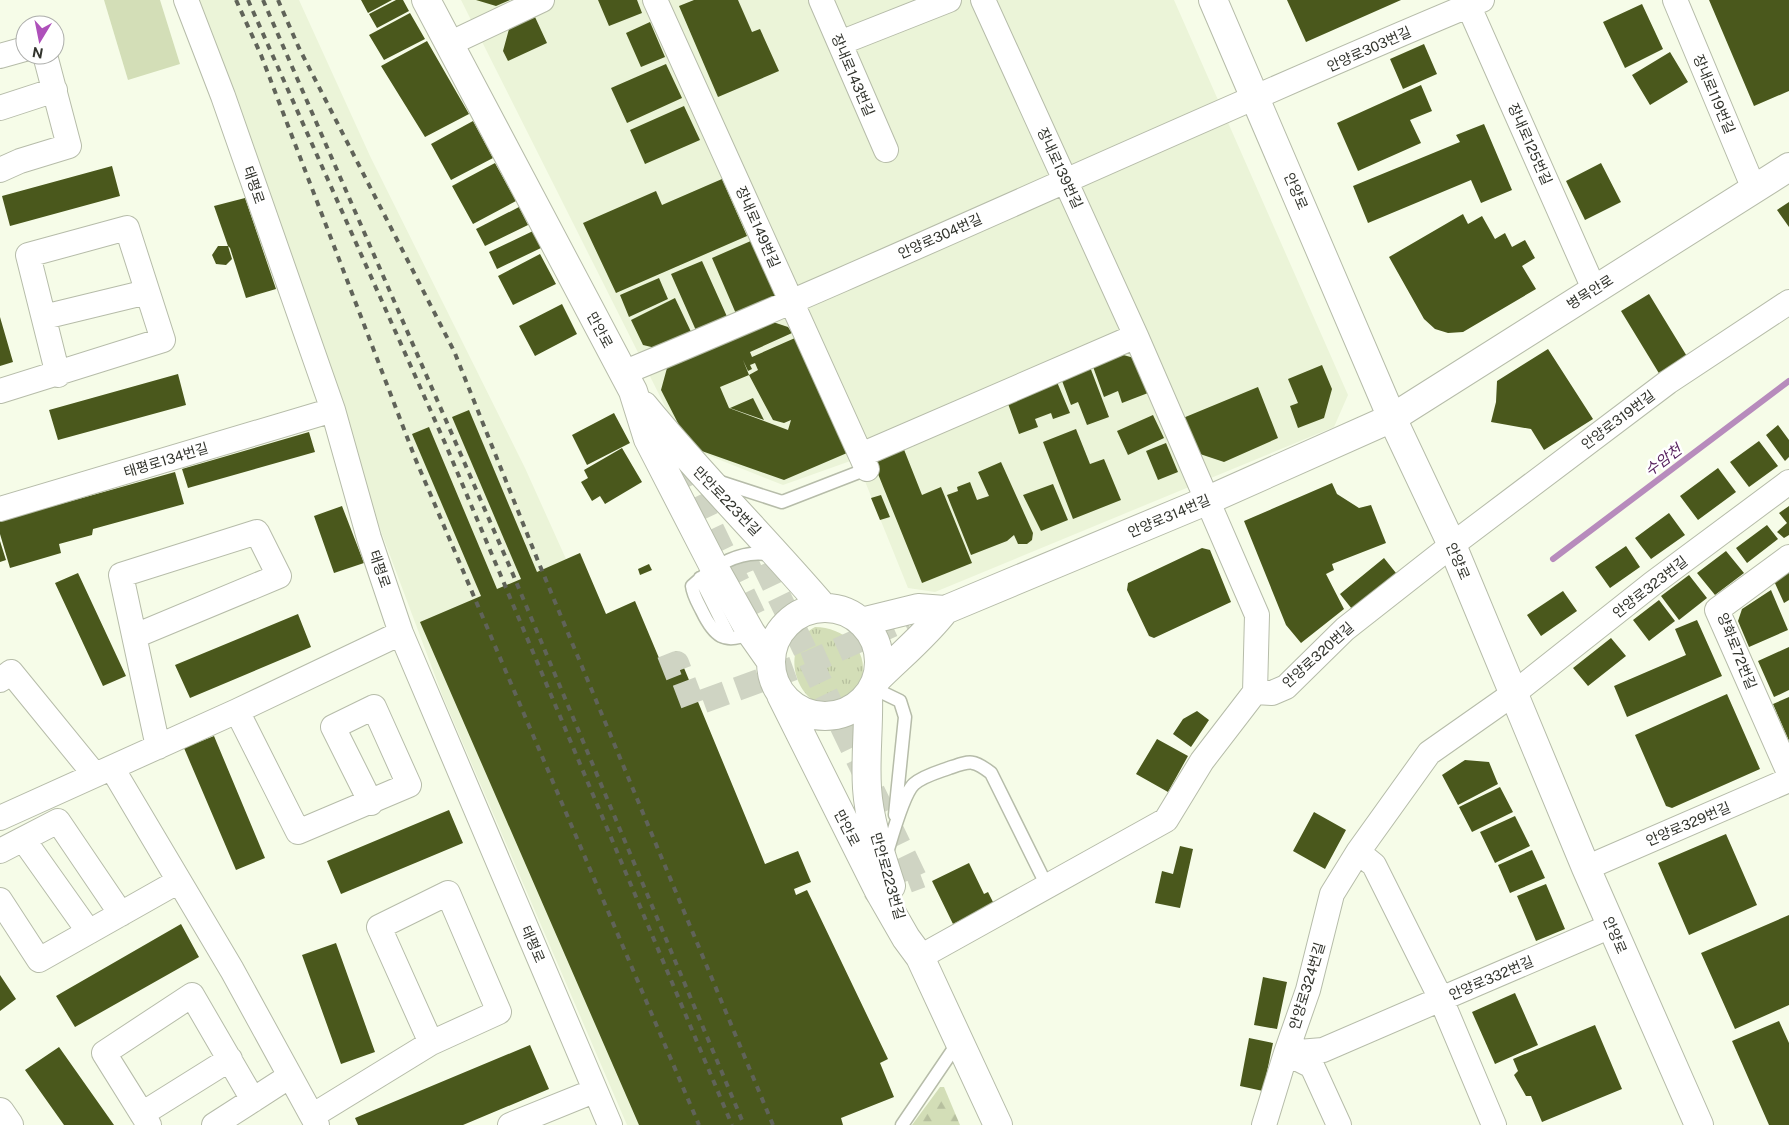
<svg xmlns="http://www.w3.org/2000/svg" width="1789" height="1125" viewBox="0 0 1789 1125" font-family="'Public Sans','Noto Sans KR',sans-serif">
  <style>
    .built { fill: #ebf4d8 }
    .grass { fill: url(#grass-tufts) }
    .forest { fill: url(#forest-firs) }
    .pitch { fill: #d3deb7 }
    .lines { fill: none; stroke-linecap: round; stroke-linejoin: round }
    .stream { stroke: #b78bbc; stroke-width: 6 }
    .building { fill: #4a581c; fill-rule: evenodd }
    .street-tunnel { stroke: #cfd4c3; stroke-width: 24; stroke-dasharray: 24 12; stroke-linecap: butt }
    .lane-casing { stroke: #b6bca9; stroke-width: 15 }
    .street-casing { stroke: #b6bca9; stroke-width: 26 }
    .secondary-casing { stroke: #b6bca9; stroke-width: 30 }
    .lane { stroke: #fff; stroke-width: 12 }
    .street { stroke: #fff; stroke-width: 24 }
    .secondary { stroke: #fff; stroke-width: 28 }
    .rail { stroke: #606359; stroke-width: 4; stroke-dasharray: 6 6; stroke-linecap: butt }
    .labels { text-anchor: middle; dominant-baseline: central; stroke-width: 5; stroke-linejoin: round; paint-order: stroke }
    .street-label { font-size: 14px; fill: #32342d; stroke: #fff }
    .water-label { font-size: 15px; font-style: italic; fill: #58235f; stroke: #fff }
  </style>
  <defs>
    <pattern id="grass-tufts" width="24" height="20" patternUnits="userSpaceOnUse" patternTransform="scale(1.25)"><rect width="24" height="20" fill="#d3deb7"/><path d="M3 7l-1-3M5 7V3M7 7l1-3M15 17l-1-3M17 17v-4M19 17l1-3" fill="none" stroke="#b6bf9e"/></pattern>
    <pattern id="forest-firs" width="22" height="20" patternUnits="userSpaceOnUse" patternTransform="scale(1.25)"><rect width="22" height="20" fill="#d3deb7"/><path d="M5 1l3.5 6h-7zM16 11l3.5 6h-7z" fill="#b6bf9e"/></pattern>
  </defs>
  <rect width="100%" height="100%" fill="#f6fce8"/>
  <path class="built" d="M199,0H299L370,156L525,468L821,1125H627L443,697L316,358Z
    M461,0H1174L1348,395L1334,427L935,592L908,588L856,459L783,485L685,446Z"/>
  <path class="grass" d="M815,627C843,627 869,649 862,678C860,689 852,697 843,702C804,722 772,651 815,627Z"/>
  <path class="forest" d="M940,1087H944L960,1125H912Z"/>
  <path class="pitch" d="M104,0H160L180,64L128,80Z"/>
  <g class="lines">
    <path class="stream" d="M1553,559L1789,381"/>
  </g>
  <path class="building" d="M361,0H392L368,13Z
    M396,0H403L409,11L377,28L369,14Z
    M476,0H510L496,6Z
    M598,0H637L642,13L609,26Z
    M694,0H738L752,32L760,29L779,71L718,97L679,6Z
    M1287,0H1401L1306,42Z
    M1709,0H1789V91L1754,106Z
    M1642,4L1663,49L1625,68L1603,22Z
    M410,13L425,39L384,60L369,35Z
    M535,17L547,43L508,61L503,51L509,29Z
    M650,22L665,57L641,67L626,33Z
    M427,41L469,114L425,137L381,66Z
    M1424,44L1437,74L1403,89L1390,59Z
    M1670,52L1688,82L1650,105L1632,75Z
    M666,64L682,98L627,123L611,88Z
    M1421,85L1432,111L1410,120L1421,143L1358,171L1337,123Z
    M684,106L700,140L645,164L630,130Z
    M473,121L493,158L451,180L431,144Z
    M1484,124L1512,190L1481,203L1471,180L1368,223L1353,186L1460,142L1456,135Z
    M495,163L516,201L473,224L452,186Z
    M1601,163L1621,202L1585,220L1566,181Z
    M112,166L120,196L10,226L2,196Z
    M722,179L747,236L616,293L583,223L656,191L662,205Z
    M245,198L276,289L246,298L230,248L228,246L232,259L226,265L216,264L212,255L218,246H228L214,206Z
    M1789,202V227L1777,210Z
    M519,207L528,225L485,246L476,229Z
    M1463,214L1468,224L1482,216L1495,239L1505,233L1512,247L1525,240L1535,258L1522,266L1536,289L1463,332L1448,333L1435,329L1424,319L1389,257Z
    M533,231L541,248L497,269L489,252Z
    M753,240L778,298L737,316L712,258Z
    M540,254L556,284L513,305L498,276Z
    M702,261L729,321L698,335L671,274Z
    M659,278L668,299L629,317L620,295Z
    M1649,294L1688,358L1660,375L1621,311Z
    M675,298L693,336L664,350L643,345L631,320Z
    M562,304L577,334L535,356L519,326Z
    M0,317L13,362L0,366Z
    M773,322L788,327L792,333L750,352L752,357L795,338L847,453L784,480L696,449L682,431L661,390L667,368ZM743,360L748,371L752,369L750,365L755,363L758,370L749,375L773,420L784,423L791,420L788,430L729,408L720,387L749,375Z
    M1548,349L1593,419L1544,450L1531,429L1491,422L1496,402L1497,381Z
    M1120,354L1134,358L1148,393L1122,403L1118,391L1104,397L1092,364Z
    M1322,365L1332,389L1324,418L1298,428L1290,406L1298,403L1288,379Z
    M1090,367L1109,417L1087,425L1078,402L1071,405L1061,378Z
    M178,374L186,405L58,440L49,410Z
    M1057,382L1070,413L1053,419L1051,413L1035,419L1038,427L1019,434L1007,401Z
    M1258,387L1278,438L1224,462L1200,454L1183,418Z
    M753,398L764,420L730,408Z
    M469,410L537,572L580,553L606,614L635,601L659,658L677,651L765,864L798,851L811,882L794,889L796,895L807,890L888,1059L880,1063L894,1097L841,1118L843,1125H639L420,622L481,596L412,434L429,427L497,589L521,579L452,417Z
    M614,413L630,443L587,465L572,435Z
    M1153,415L1164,438L1128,455L1117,431Z
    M1778,425L1789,440V457L1785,461L1766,435Z
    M1076,429L1090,464L1104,459L1121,500L1073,519L1043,442Z
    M309,432L315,452L188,488L182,469Z
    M1759,441L1778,466L1749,487L1730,462Z
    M1166,443L1178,472L1158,480L1146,451Z
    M903,447L922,495L941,487L972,563L922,583L874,464L877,457Z
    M622,448L642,482L605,504L600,496L592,501L581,482L588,478L584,470Z
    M1001,462L1033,533L1032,540L1027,544H1018L1014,535L1007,541L971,555L947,495L958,491L957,487L970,482L977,500L989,496L978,472Z
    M1718,468L1736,492L1698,520L1680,496Z
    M175,472L184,504L93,529L92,535L59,544L61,553L10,568L0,534V521Z
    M1332,483L1337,494L1359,508L1371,505L1386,543L1332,564L1334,570L1326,574L1344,609L1301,643L1286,625L1244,521Z
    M1053,484L1068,520L1041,531L1023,495Z
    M881,495L890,517L880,520L871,498Z
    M342,506L364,563L334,573L314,516Z
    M1789,506V535L1784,538L1777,532L1787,523L1779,513Z
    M1669,513L1685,535L1651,559L1635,538Z
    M1767,525L1778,539L1747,563L1736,548Z
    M0,541L6,560L0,562Z
    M1626,546L1640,567L1610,588L1595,567Z
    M1202,548L1210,550L1231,602L1154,638L1149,636L1127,590L1128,583Z
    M1726,551L1744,573L1715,595L1697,573Z
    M1384,558L1396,573L1352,609L1340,594Z
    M649,564L652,570L640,575L638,569Z
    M1789,570V600L1784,603L1774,581Z
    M78,573L126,676L103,686L55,583Z
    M1689,575L1707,598L1679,620L1661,596Z
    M1771,590L1788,630L1749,647L1738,621L1742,609Z
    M1563,591L1577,611L1541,636L1527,615Z
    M1659,600L1675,621L1649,641L1633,620Z
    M298,614L311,647L190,698L175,665Z
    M1697,620L1722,676L1627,717L1614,686L1686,655L1675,629Z
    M1611,638L1626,656L1588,686L1573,668Z
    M1789,647V690L1774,697L1758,661Z
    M1727,694L1760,769L1672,808L1666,806L1635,735Z
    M1789,697V741L1773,704Z
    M1197,711L1209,720L1191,747L1173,734L1183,719Z
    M214,736L265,858L236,870L184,748Z
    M1157,739L1188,756L1168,792L1136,774Z
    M1465,760L1489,762L1498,784L1458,805L1442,775Z
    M1500,787L1513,812L1472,832L1459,807Z
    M449,810L463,843L341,894L327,861Z
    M1314,812L1346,830L1325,869L1293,851Z
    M1515,816L1530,846L1495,863L1480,832Z
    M1726,834L1757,905L1689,935L1658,863Z
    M1180,846L1193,849L1180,908L1155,903L1162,871L1173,874Z
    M1532,850L1545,878L1510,893L1498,865Z
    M969,863L984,894L988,892L994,904L953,924L932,881Z
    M1546,884L1565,929L1536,941L1517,896Z
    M1789,915V1005L1735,1029L1701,953Z
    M181,924L199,957L75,1027L56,996Z
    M336,943L375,1052L341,1064L302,955Z
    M0,975L16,999L0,1011Z
    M1263,977L1287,982L1277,1029L1254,1025Z
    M1515,993L1538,1045L1495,1064L1472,1012Z
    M1779,1021L1789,1043V1125H1769L1732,1041Z
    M1595,1025L1622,1089L1542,1122L1531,1096H1526L1514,1075L1518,1071L1513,1059Z
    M1249,1038L1273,1043L1263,1091L1240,1086Z
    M530,1045L549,1089L463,1125H358L355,1118Z
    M59,1047L114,1125H64L25,1070Z"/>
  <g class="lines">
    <path class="street-tunnel" d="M681,464L754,616
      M735,565L759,555L915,878
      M662,669L677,663L693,705L811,662L906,619
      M875,891L876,893L921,876"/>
    <defs>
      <path id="lane" d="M717,481L782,502L867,469
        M700,578L730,638
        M751,633C724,645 714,636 702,611C698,603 693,595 692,586C713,566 742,548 772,555
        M873,688L900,701L905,717L895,815
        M886,856C891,840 903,794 914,784C923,776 938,772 949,768C970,761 973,759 991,773L1047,886
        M902,1125L959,1041"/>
      <path id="street" d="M186,0L223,96L333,410L369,538L401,633L610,1125
        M655,0L867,469
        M821,0L886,150
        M983,0L1136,336L1257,615L1255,692
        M1466,0L1594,289
        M1675,0L1754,189
        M840,43L949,0
        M449,44L542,0
        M0,56L25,49
        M0,108L55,90
        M0,170L20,161L69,146L45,55
        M44,317L147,292
        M623,373C911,254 1193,120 1482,0
        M0,391L163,340L127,228L28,255L58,375
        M861,455L1136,336
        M0,509L333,410
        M1789,557L1717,610L1789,773
        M135,636L279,576L257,532L121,575L158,747
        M0,680L11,672L95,775
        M237,711L298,832L409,785L374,707L333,727L371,803
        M112,768L232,970L317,1125
        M0,818L237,711L401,633
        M23,839L89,932
        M0,851L58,821L121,914
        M1586,868L1789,780
        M0,900L39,960L179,881
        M920,957L1166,820L1202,761L1255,692L1272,693L1286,687L1345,629L1452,545L1668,382L1789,302
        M1286,1053L1323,1050L1441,999L1374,865L1358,852
        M1286,1053L1312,1066L1339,1125
        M142,1114L230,1059
        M312,1116L431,1043L499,1012L448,893L379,927L431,1043
        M149,1125L104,1053L192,995L253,1100
        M214,1125L290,1076
        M510,1125L594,1091
        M1264,1125L1286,1053L1308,990L1332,894L1358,852L1429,753L1513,694L1652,584L1789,482
        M1494,1125L1441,999L1611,926"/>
      <path id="secondary" d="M426,0L633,391L648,439L714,567L751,633L770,660
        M1213,0L1392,418L1452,545L1586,868L1699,1125
        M644,406C701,476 765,539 824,608
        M771 662a54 54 0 1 1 108 0a54 54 0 1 1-108 0Z
        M861,622L918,608L945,610L1206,501L1392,418L1789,167
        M876,680C899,657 925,636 945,610
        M781,695L879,891L906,938L920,957L998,1125
        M868,696C869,727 865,757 867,788C869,821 881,855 891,886
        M0,1112L9,1125"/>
    </defs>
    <use href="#lane" class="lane-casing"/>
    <use href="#street" class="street-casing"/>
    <use href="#secondary" class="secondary-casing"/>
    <use href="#lane" class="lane"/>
    <use href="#street" class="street"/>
    <use href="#secondary" class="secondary"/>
    <path class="rail" d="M236,0L261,55L415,458L699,1125
      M248,0L445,443L732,1125
      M263,0L512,572L744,1125
      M278,0L299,48L454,351L538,561L773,1125"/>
  </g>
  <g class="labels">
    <g class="street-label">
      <text transform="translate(1369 49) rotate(-24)">안양로303번길</text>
      <text transform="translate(853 75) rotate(67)">장내로143번길</text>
      <text transform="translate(1714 94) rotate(67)">장내로119번길</text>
      <text transform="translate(1530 144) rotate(66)">장내로125번길</text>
      <text transform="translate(1060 168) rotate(65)">장내로139번길</text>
      <text transform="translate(254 185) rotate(71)">태평로</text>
      <text transform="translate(1296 191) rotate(67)">안양로</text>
      <text transform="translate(758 227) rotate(66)">장내로149번길</text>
      <text transform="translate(940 236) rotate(-24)">안양로304번길</text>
      <text transform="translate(1590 292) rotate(-32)">병목안로</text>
      <text transform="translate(600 330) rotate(62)">만안로</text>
      <text transform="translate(1618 420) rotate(-37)">안양로319번길</text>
      <text transform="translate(166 460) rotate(-17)">태평로134번길</text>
      <text transform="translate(727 501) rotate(46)">만안로223번길</text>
      <text transform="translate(1169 516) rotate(-23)">안양로314번길</text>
      <text transform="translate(1458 561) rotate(67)">안양로</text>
      <text transform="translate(380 569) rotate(71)">태평로</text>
      <text transform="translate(1650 587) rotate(-38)">안양로323번길</text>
      <text transform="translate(1737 651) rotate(68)">양화로72번길</text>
      <text transform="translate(1318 655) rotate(-42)">안양로320번길</text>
      <text transform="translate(1688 824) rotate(-23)">안양로329번길</text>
      <text transform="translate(847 828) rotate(63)">만안로</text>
      <text transform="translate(888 876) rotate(74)">만안로223번길</text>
      <text transform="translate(1615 935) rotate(67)">안양로</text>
      <text transform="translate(533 944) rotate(67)">태평로</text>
      <text transform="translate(1491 978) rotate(-23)">안양로332번길</text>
      <text transform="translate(1307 986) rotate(-73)">안양로324번길</text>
    </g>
    <g class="water-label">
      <text transform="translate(1663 460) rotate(-37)">수암천</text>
    </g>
  </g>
  <g transform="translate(40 40) rotate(190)"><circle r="24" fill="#ffffff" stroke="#adaeab"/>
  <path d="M0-4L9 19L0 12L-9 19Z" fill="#ae50ba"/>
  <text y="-8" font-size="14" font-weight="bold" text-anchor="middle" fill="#32342d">N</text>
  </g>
</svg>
